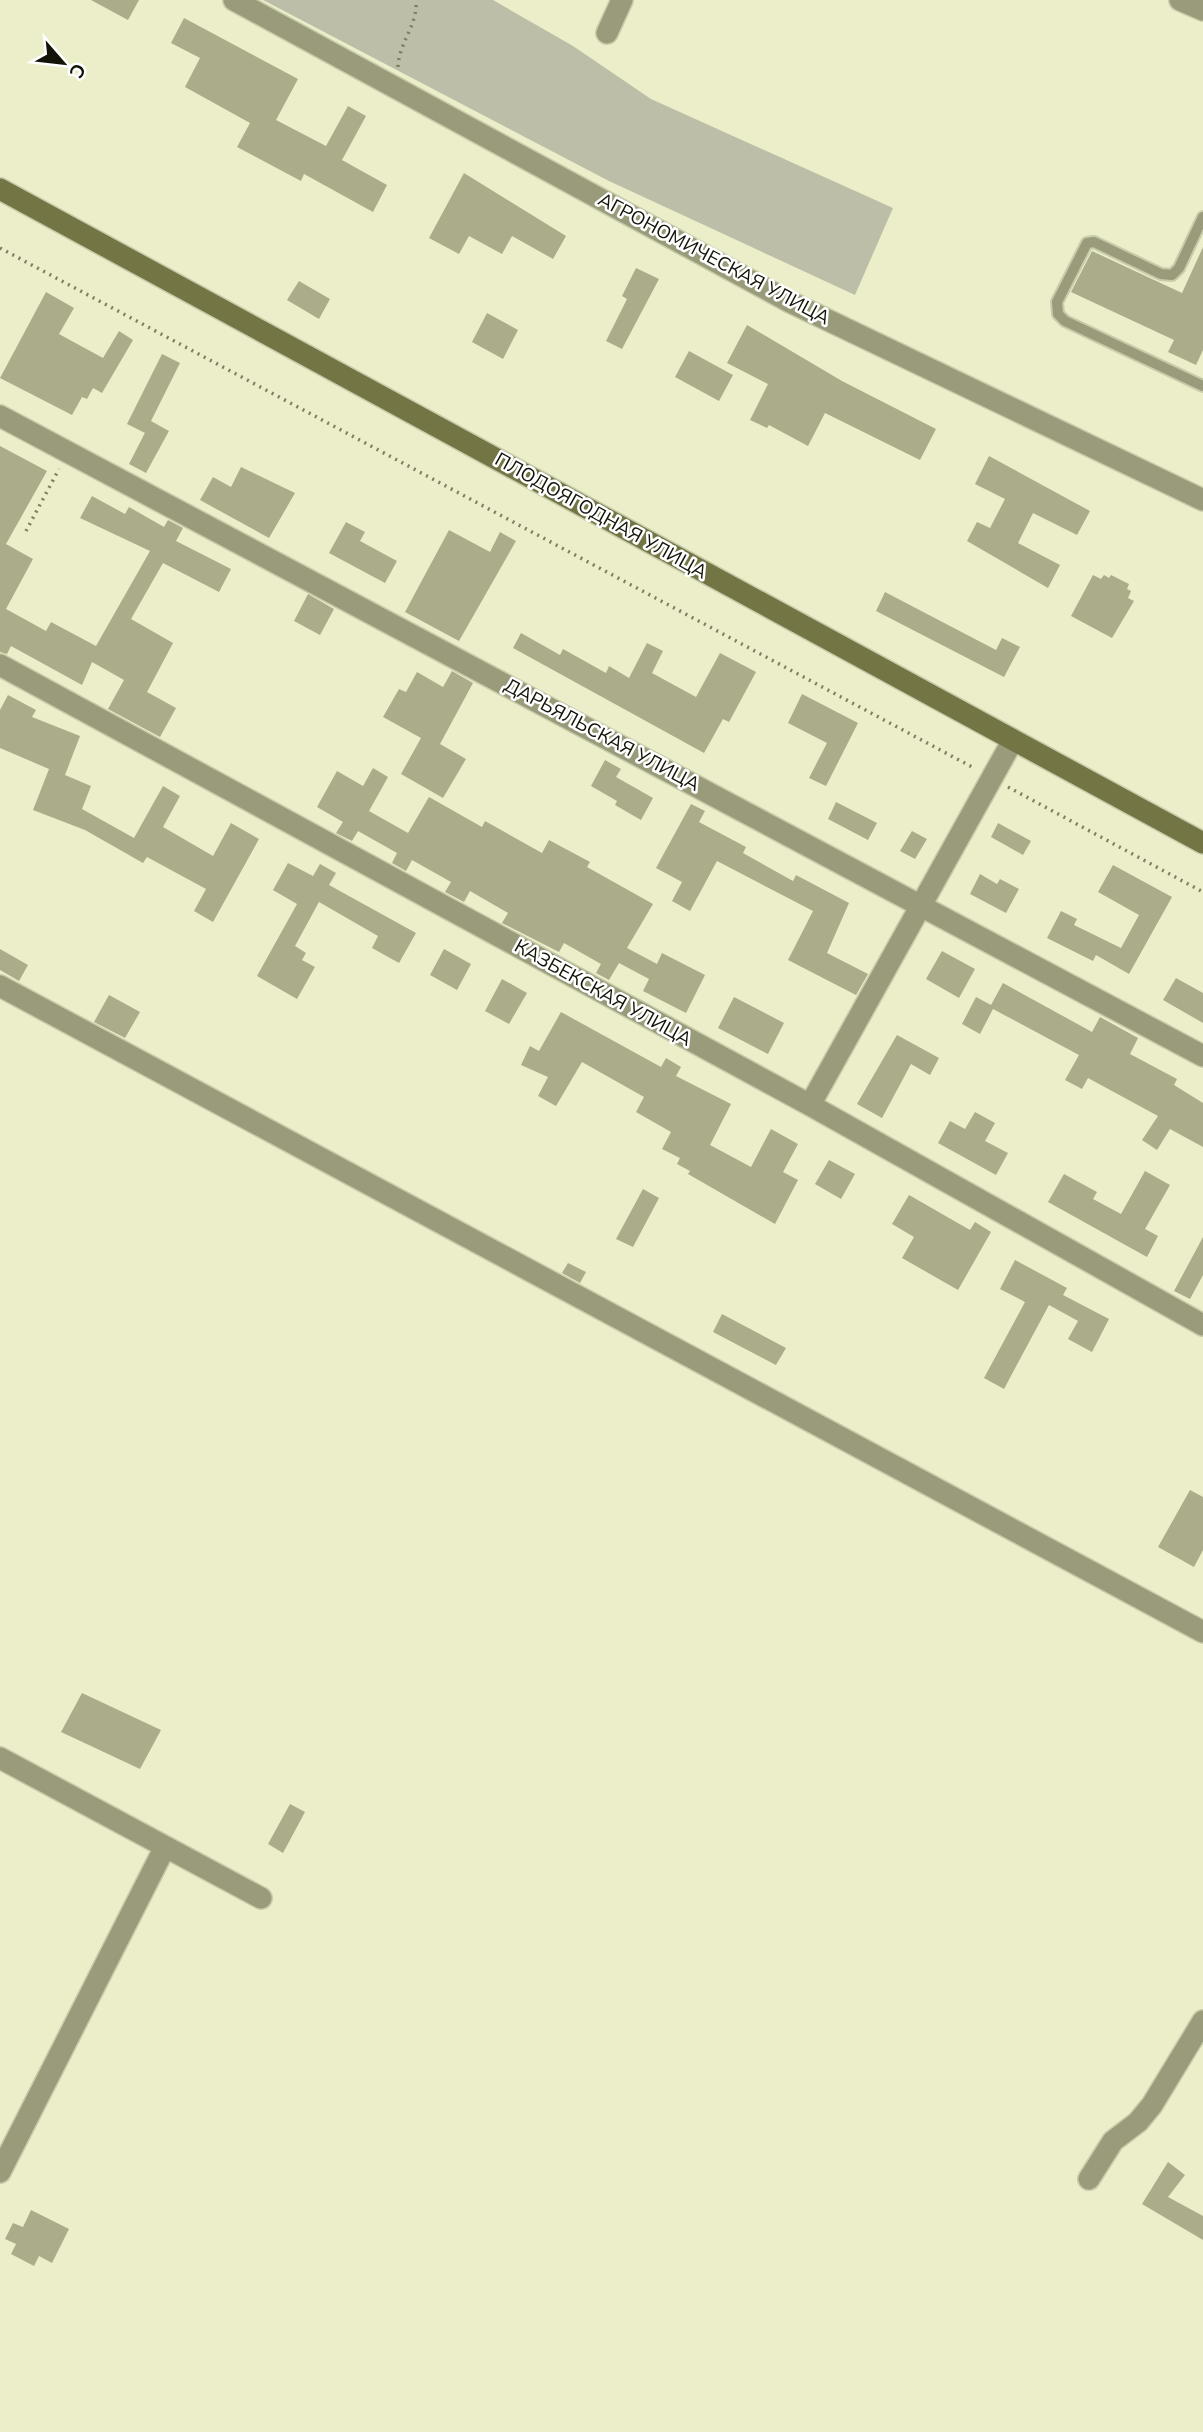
<svg xmlns="http://www.w3.org/2000/svg" width="1203" height="2432" viewBox="0 0 1203 2432" font-family="'Nunito Sans',sans-serif">
  <style>
    .green { fill: #bdbea7 }
    .building { fill: #abad8a }
    .lines { fill: none; stroke-linecap: round; stroke-linejoin: round }
    .lane-casing { stroke: #c8cba9; stroke-width: 14 }
    .street-casing { stroke: #c8cba9; stroke-width: 24 }
    .secondary-casing { stroke: #c8cba9; stroke-width: 24 }
    .path { stroke: #7d7f65; stroke-width: 3.5; stroke-dasharray: 2 5; stroke-linecap: butt }
    .lane { stroke: #999b7b; stroke-width: 10 }
    .street { stroke: #999b7b; stroke-width: 21 }
    .secondary { stroke: #737544; stroke-width: 21 }
    .labels { text-anchor: middle; dominant-baseline: central; stroke-width: 5; stroke-linejoin: round; paint-order: stroke }
    .street-label { font-size: 19px; fill: #131407; stroke: #fff }
  </style>
  <rect width="100%" height="100%" fill="#ebeec8"/>
  <path class="green" d="M263,0H493L573,46L651,99L893,208L855,295L609,181Z"/>
  <path class="building" d="M91,0H139L128,20Z
    M184,18L298,79L276,120L326,146L348,106L366,116L342,160L387,185L373,212L304,174L301,181L237,147L250,123L185,87L200,58L171,43Z
    M464,173L566,236L553,259L512,236L502,254L469,236L459,254L429,238Z
    M1203,247V350L1196,365L1168,352L1174,340L1071,292L1092,251L1182,293Z
    M636,268L659,279L622,349L606,341L627,299L622,296Z
    M299,281L330,299L319,319L287,300Z
    M46,292L74,308L59,334L103,358L119,331L133,340L102,393L93,388L87,399L82,397L72,415L0,378Z
    M487,313L518,330L503,359L472,342Z
    M747,325L842,381L936,429L920,460L825,413L808,446L769,425L767,428L750,420L768,384L727,363Z
    M689,351L733,375L719,401L675,377Z
    M162,354L180,363L145,433L127,424Z
    M151,421L169,431L146,473L129,464Z
    M0,446L47,471L6,544L33,559L6,609L46,631L51,622L96,646L150,551L80,518L92,496L125,514L129,507L164,527L168,520L183,528L176,541L231,569L219,592L163,563L131,619L173,643L147,692L176,708L160,737L108,709L124,680L92,662L82,685L11,646L7,654L0,652Z
    M989,456L1090,511L1077,535L1033,513L1018,543L1060,565L1048,588L967,541L977,522L990,528L1005,499L975,484Z
    M241,467L295,493L269,538L200,500L213,477L231,487Z
    M346,522L365,532L360,541L397,561L385,583L329,553Z
    M449,530L490,552L500,532L516,541L459,641L405,612Z
    M1093,575L1101,579L1104,575L1109,578L1111,575L1129,584L1127,589L1131,591L1128,598L1134,601L1112,638L1071,616Z
    M885,592L996,650L1002,638L1020,647L1004,677L876,611Z
    M308,594L334,609L320,635L294,621Z
    M521,633L560,655L563,649L606,673L609,666L629,678L647,643L663,651L652,673L696,697L720,653L756,672L729,722L723,719L704,753L513,648Z
    M452,671L473,683L440,744L466,759L443,798L401,774L421,738L383,717L399,689L406,692L417,672L443,687Z
    M802,694L858,723L826,786L809,778L827,743L788,723Z
    M8,695L36,710L32,717L80,736L65,775L91,786L82,809L134,838L163,786L180,796L163,827L213,856L231,823L259,839L213,922L194,911L206,889L147,857L143,863L85,830L33,810L49,769L0,748V710Z
    M605,760L621,769L616,777L653,798L641,820L615,805L617,801L591,786Z
    M373,768L388,777L369,811L408,833L429,797L482,827L485,821L542,853L549,840L590,862L587,867L653,904L627,948L657,964L662,953L705,975L686,1013L643,991L649,979L619,963L609,980L596,973L601,964L564,943L559,952L502,923L508,913L470,891L464,902L445,892L451,882L412,860L406,871L392,863L397,853L358,831L352,841L336,833L343,822L317,807L337,771L363,786Z
    M836,802L877,823L868,840L828,819Z
    M691,804L705,811L699,822L746,847L743,853L793,881L796,875L849,903L827,953L868,974L856,995L788,960L813,911L717,861L690,911L672,901L682,882L656,868Z
    M998,823L1031,841L1023,855L991,837Z
    M912,831L927,839L915,859L900,851Z
    M288,863L313,876L320,864L336,873L329,885L416,933L399,963L372,948L378,936L319,902L295,946L306,953L302,960L315,967L297,999L257,976L297,904L273,890Z
    M1113,865L1172,897L1129,974L1096,955L1093,961L1047,938L1061,911L1077,919L1074,925L1121,948L1139,915L1098,892Z
    M980,874L997,884L1000,879L1019,889L1006,913L970,894Z
    M0,949L28,965L19,981L0,970Z
    M444,949L471,964L457,990L430,975Z
    M942,951L975,969L959,998L926,979Z
    M1176,978L1203,993V1023L1163,1000Z
    M502,979L527,993L509,1024L485,1011Z
    M1003,983L1092,1032L1100,1017L1138,1038L1130,1054L1177,1079L1174,1085L1203,1103V1147L1170,1129L1157,1150L1142,1140L1158,1116L1088,1078L1082,1089L1065,1080L1079,1055L993,1009L980,1034L962,1024L976,997L991,1005Z
    M109,995L140,1012L125,1038L94,1022Z
    M734,997L784,1023L768,1054L718,1028Z
    M561,1012L661,1067L666,1058L681,1067L676,1076L731,1104L710,1145L751,1167L771,1129L798,1144L783,1172L798,1180L775,1224L688,1174L690,1171L677,1164L680,1158L662,1149L671,1132L636,1112L644,1097L582,1062L556,1106L538,1096L548,1077L521,1065L530,1046L539,1051Z
    M897,1035L939,1058L930,1075L911,1064L882,1118L857,1104Z
    M975,1112L995,1123L985,1141L1008,1153L996,1175L938,1143L950,1121L965,1129Z
    M829,1160L855,1174L841,1199L815,1184Z
    M1145,1171L1170,1185L1145,1229L1158,1236L1147,1257L1048,1202L1064,1174L1097,1192L1093,1199L1121,1214Z
    M643,1189L659,1198L633,1247L616,1239Z
    M909,1195L970,1230L975,1222L991,1232L958,1290L902,1258L914,1237L892,1224Z
    M1203,1237V1275L1190,1299L1174,1291Z
    M1015,1260L1067,1288L1063,1295L1109,1319L1092,1352L1068,1339L1078,1321L1049,1305L1004,1389L984,1378L1025,1302L1000,1289Z
    M568,1263L586,1272L580,1283L562,1273Z
    M722,1314L786,1348L776,1365L713,1332Z
    M1190,1490L1203,1497V1550L1194,1567L1158,1547Z
    M82,1693L161,1730L140,1769L61,1732Z
    M290,1804L305,1812L283,1853L268,1844Z
    M1168,2162L1185,2175L1168,2197L1203,2216V2240L1142,2204Z
    M31,2210L69,2229L52,2263L39,2256L34,2266L11,2254L16,2244L5,2239L13,2223L23,2227Z"/>
  <g class="lines">
    <defs>
      <path id="lane" d="M1203,217L1179,268L1172,275L1161,274L1094,242L1087,243L1057,302L1058,314L1065,321L1203,386"/>
      <path id="street" d="M234,0L790,302L1203,500
        M1180,0L1203,10
        M607,33L622,0
        M0,416L1203,1056
        M0,665L810,1105L1203,1325
        M0,986L1203,1632
        M810,1105L1013,740
        M0,1758L261,1898
        M0,2172L165,1847
        M1089,2179L1113,2141L1138,2122L1152,2105L1203,2021"/>
      <path id="secondary" d="M0,189L1203,843"/>
    </defs>
    <use href="#lane" class="lane-casing"/>
    <use href="#street" class="street-casing"/>
    <use href="#secondary" class="secondary-casing"/>
    <path class="path" d="M398,67C399,42 418,25 416,0
      M0,248L974,768
      M26,531L59,469
      M1008,787L1203,892"/>
    <use href="#lane" class="lane"/>
    <use href="#street" class="street"/>
    <use href="#secondary" class="secondary"/>
  </g>
  <g class="labels">
    <g class="street-label">
      <text transform="translate(714 259) rotate(28)">АГРОНОМИЧЕСКАЯ УЛИЦА</text>
      <text transform="translate(601 516) rotate(29)">ПЛОДОЯГОДНАЯ УЛИЦА</text>
      <text transform="translate(602 735) rotate(28)">ДАРЬЯЛЬСКАЯ УЛИЦА</text>
      <text transform="translate(603 993) rotate(29)">КАЗБЕКСКАЯ УЛИЦА</text>
    </g>
  </g>
  <g transform="translate(63 63) rotate(118)" stroke="#ffffff" stroke-width="5" paint-order="stroke">
  <path d="M0-5L12 26L0 18L-12 26Z" fill="#131407"/>
  <text y="-10" font-size="19" font-weight="bold" text-anchor="middle" fill="#131407">С</text>
  </g>
</svg>
